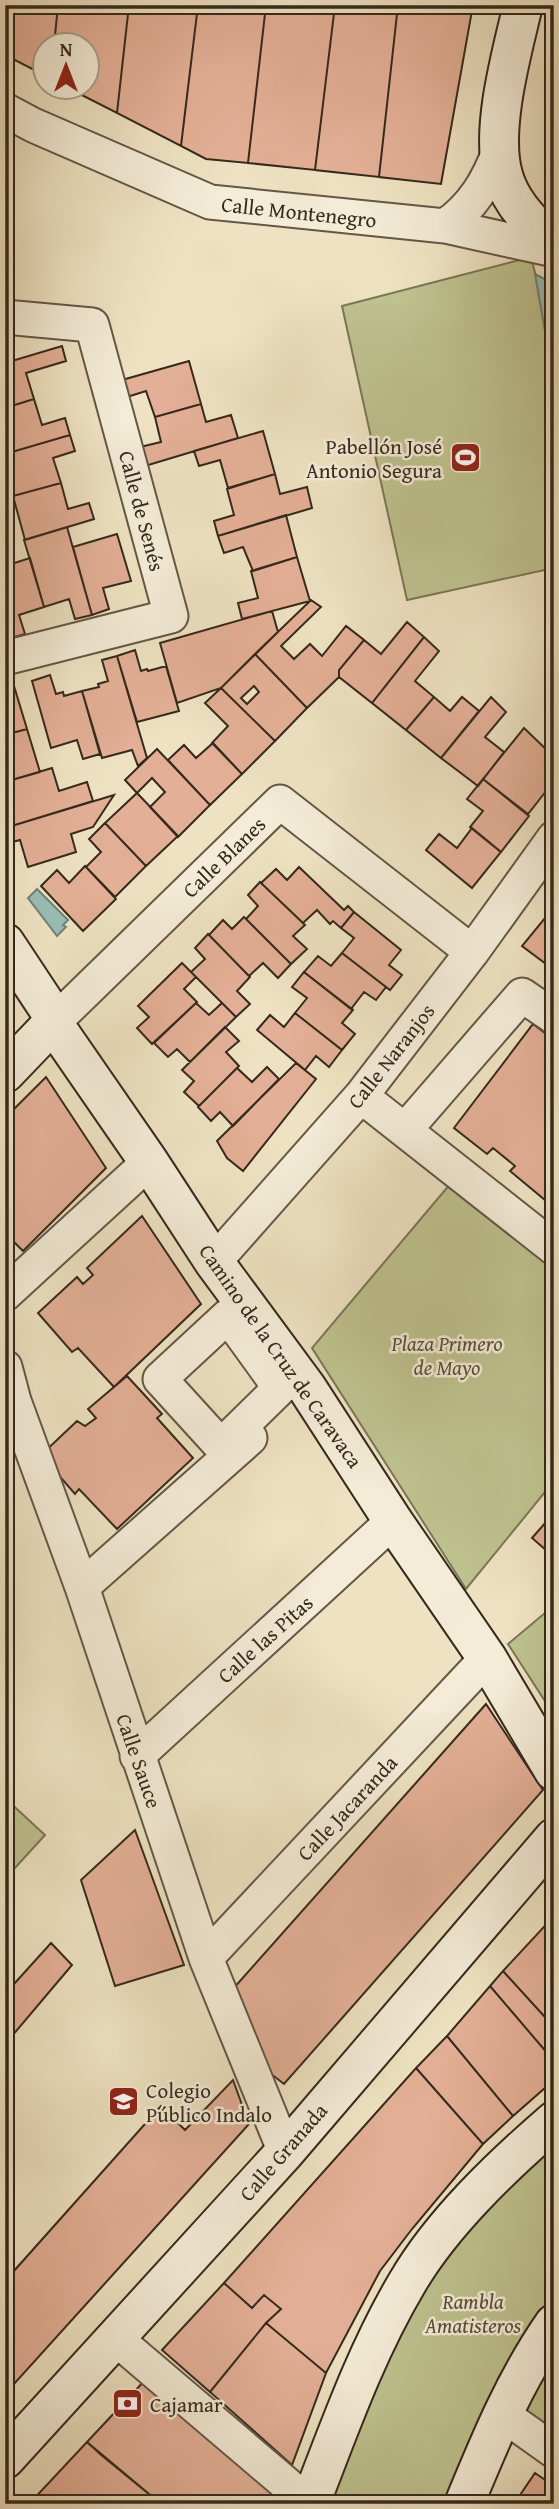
<svg xmlns="http://www.w3.org/2000/svg" width="559" height="2509" viewBox="0 0 559 2509" font-family="'Gentium Book Plus',serif">
  <style>
    .green { fill: #bec28f; stroke: #7a7656; stroke-width: 2 }
    .water { fill: #99bdb5; stroke: #718278; stroke-width: 2 }
    .building { fill: #e3af96; stroke: #35291c; stroke-width: 2; fill-rule: evenodd }
    .lines { fill: none; stroke-linecap: round; stroke-linejoin: round }
    .street-casing { stroke: #635746; stroke-width: 37 }
    .secondary-casing { stroke: #35291c; stroke-width: 42 }
    .street { stroke: #f4ecd7; stroke-width: 33 }
    .secondary { stroke: #f4ecd7; stroke-width: 38 }
    .labels { text-anchor: middle; dominant-baseline: central; stroke-width: 5; stroke-linejoin: round; paint-order: stroke }
    .street-label { font-size: 21px; fill: #35291c; stroke: #f4ecd7 }
    .poi-label { font-size: 21px; fill: #35291c; stroke: #f4ecd7; text-anchor: start }
    .park-label { font-size: 21px; font-style: italic; fill: #574f39; stroke: #f4ecd7 }
  </style>
  <rect width="100%" height="100%" fill="#eee2c2"/>
  <filter id="stains"><feTurbulence type="fractalNoise" baseFrequency=".00286" numOctaves="4"/><feColorMatrix values="0 0 0 0 .2 0 0 0 0 .09 0 0 0 0 .02 0 0 0 .5 -.17"/></filter>
  <radialGradient id="worn" r=".72"><stop offset=".6" stop-color="#630" stop-opacity="0"/><stop offset="1" stop-color="#630" stop-opacity=".3"/></radialGradient>
  <path class="green" d="M531,257L554,348V568L407,600L342,306Z
    M451,1183L554,1265V1481L466,1589L312,1348Z
    M552,1607L554,1609V1715L508,1644Z
    M5,1798L45,1835L5,1879Z
    M554,2135V2308L456,2504H340L333,2499L329,2492L417,2281Z
    M554,2339V2439L521,2416Z"/>
  <path class="water" d="M535,274L554,284V383Z
    M37,889L68,920L63,925L66,927L57,936L28,898Z"/>
  <path class="building" d="M5,5H58L54,46H46V76L5,55Z
    M58,5H129L117,113L68,88H88V46H54Z
    M129,5H198L181,146L117,113Z
    M198,5H266L248,163L206,159L181,146Z
    M266,5H335L315,170L248,163Z
    M335,5H398L379,177L315,170Z
    M398,5H473L441,184L379,177Z
    M5,159L9,162L5,222Z
    M62,346L66,361L26,373L34,399L5,408V363Z
    M189,361L201,404L155,417L146,391L127,397L122,380Z
    M34,399L42,425L65,418L70,435L5,454V408Z
    M201,404L206,422L231,415L238,438L145,466L140,447L161,442L155,417Z
    M263,431L275,474L228,488L220,460L199,466L194,451Z
    M70,435L75,451L53,458L61,483L13,496L5,469V454Z
    M275,474L280,494L307,487L312,508L218,536L214,521L234,515L227,489Z
    M61,483L68,509L89,503L94,519L25,540L13,496Z
    M286,515L297,557L253,571L243,547L224,553L218,536Z
    M67,527L92,615L75,619L69,599L44,607L24,540Z
    M117,534L131,581L103,588L109,609L92,615L73,547Z
    M297,557L310,601L242,619L238,603L258,598L251,571Z
    M30,558L44,607L19,615L25,634L5,640V566Z
    M311,600L321,607L281,646L294,659L310,644L322,656L346,626L364,640L339,670V677L307,708L255,654Z
    M272,611L278,632L221,688L177,703L160,643Z
    M407,622L424,637L372,703L339,677V670L364,640L381,654Z
    M424,637L439,651L415,681L434,697L406,730L372,703Z
    M135,650L141,671L147,669L148,671L166,666L179,711L137,722L117,656Z
    M255,654L307,708L275,741L221,688ZM254,686L259,692L247,704L241,698Z
    M117,656L147,758L138,766L132,750L102,758L82,691L99,687L98,684L108,681L102,660Z
    M50,675L56,694L63,692L64,696L82,691L100,754L83,759L77,740L51,748L32,681Z
    M14,686L27,729L5,735V688Z
    M221,688L275,741L242,774L212,743L228,726L205,703Z
    M434,697L450,711L462,697L479,711L441,758L406,730Z
    M491,697L506,712L485,737L504,752L478,786L441,758Z
    M524,728L554,757V781L528,814L483,779Z
    M27,729L40,772L5,782V735Z
    M213,743L242,774L210,805L168,760L184,745L196,758Z
    M157,749L210,805L178,837L150,807L165,792L152,778L137,793L125,780Z
    M52,768L59,791L87,782L93,801L5,828V809L11,807L5,782Z
    M483,779L529,816L501,852L470,827L483,811L467,799Z
    M137,793L178,836L146,866L105,823Z
    M114,795L93,827L71,834L76,852L28,867L20,840L5,844V828Z
    M105,823L146,866L115,897L86,867L101,852L89,839Z
    M472,828L501,852L472,888L426,850L439,834L457,848Z
    M85,866L116,899L83,931L41,886L57,870L69,883Z
    M299,867L344,910L348,906L354,912L341,928L333,921L330,924L317,910L303,923L261,883L276,869L287,880Z
    M260,882L305,925L293,936L307,949L291,964L246,919L258,906L248,895Z
    M554,907V970L522,946Z
    M354,912L401,950L389,965L402,975L390,990L342,953L354,938L341,928Z
    M244,917L291,964L278,978L263,963L249,976L209,935L223,920L232,929Z
    M208,934L250,977L237,991L250,1004L236,1017L191,972L205,959L195,948Z
    M342,953L386,987L376,1000L364,992L351,1009L304,972L318,956L331,966Z
    M182,963L196,977L184,989L197,1002L152,1044L137,1028L149,1017L138,1006Z
    M304,972L353,1010L342,1023L355,1034L342,1050L295,1013L307,998L292,987Z
    M196,1003L209,1015L222,1003L236,1017L190,1062L177,1049L168,1057L154,1043Z
    M295,1013L342,1050L329,1067L316,1056L305,1070L257,1030L270,1015L284,1027Z
    M533,1024L554,1040V1071L545,1083L554,1090V1189L545,1200L510,1171L515,1166L493,1148L487,1154L454,1128Z
    M225,1027L239,1041L226,1052L239,1066L199,1106L184,1092L194,1081L182,1070Z
    M296,1063L316,1079L243,1171L227,1158L217,1141Z
    M267,1067L279,1079L233,1126L220,1112L211,1121L198,1107L237,1068L252,1082Z
    M46,1077L106,1168L23,1251L5,1233V1118Z
    M142,1216L201,1304L114,1387L78,1348L72,1352L38,1313L77,1277L83,1284L93,1275L87,1268Z
    M127,1376L162,1414L157,1418L193,1458L117,1529L79,1489L75,1494L41,1455L77,1421L85,1426L96,1418L88,1409Z
    M554,1513V1557L532,1538Z
    M486,1704L543,1790L284,2084L257,2063L232,1990Z
    M135,1830L184,1965L115,1986L81,1880Z
    M554,1916V2027L503,1971Z
    M51,1943L72,1965L12,2036L5,2030V1994Z
    M503,1971L554,2027V2061L490,1986Z
    M490,1986L554,2061V2080L513,2116L447,2036Z
    M447,2036L513,2116L483,2144L416,2068Z
    M416,2068L483,2144L412,2229L380,2271L326,2373L266,2323L281,2309L264,2295L252,2308L224,2283Z
    M233,2080L249,2124L5,2394V2281L161,2106L185,2130Z
    M224,2283L252,2308L264,2295L281,2309L266,2323L210,2392L162,2350Z
    M266,2323L326,2373L292,2465L210,2392Z
    M148,2377L287,2496L284,2504H161L87,2442Z
    M87,2442L100,2454L161,2504H29Z
    M535,2473L554,2486V2504H514Z"/>
  <g class="lines">
    <defs>
      <path id="street" d="M5,110L33,125L210,202L445,226L554,250
        M445,226C473,207 488,181 500,149
        M5,317L92,325L171,616L5,658
        M53,1023L280,802L472,952
        M361,1096L554,1248
        M405,1130L522,995L554,1017
        M214,1262L361,1096L472,952L554,838
        M5,1294L149,1162
        M228,1316L280,1388L221,1446L160,1379Z
        M5,1367L14,1401L82,1587L206,1958L285,2152
        M82,1587L250,1438
        M137,1756L393,1521
        M206,1958L487,1658
        M115,2338L310,2504
        M502,2414L554,2451"/>
      <path id="secondary" d="M523,5C512,52 490,129 503,175C510,202 533,226 554,243
        M5,943L50,1011L53,1023L149,1162L214,1262L307,1388L393,1521L487,1658L554,1771
        M5,1073L53,1023
        M5,2459L285,2152L554,1838
        M310,2504C339,2429 366,2352 407,2283C442,2223 501,2167 554,2121
        M464,2504C490,2441 515,2380 554,2324"/>
    </defs>
    <use href="#street" class="street-casing"/>
    <use href="#secondary" class="secondary-casing"/>
    <use href="#street" class="street"/>
    <use href="#secondary" class="secondary"/>
  </g>
  <defs>
    <symbol id="stadium-square" viewBox="-11 -11 22 22"><rect x="-9" y="-9" width="18" height="18" rx="4" fill="#8f2418" stroke="#f4ecd7"/><path d="M0-5a6.5 5 0 1 0 0 10a6.5 5 0 1 0 0-10ZM-3.5-1.8h7v3.6h-7Z" fill="#fff"/></symbol>
    <symbol id="school-square" viewBox="-11 -11 22 22"><rect x="-9" y="-9" width="18" height="18" rx="4" fill="#8f2418" stroke="#f4ecd7"/><path d="M0-5L7-2L0 1L-7-2ZM-4 1L0 2.5L4 1V4Q0 6-4 4Z" fill="#fff"/></symbol>
    <symbol id="bank-square" viewBox="-11 -11 22 22"><rect x="-9" y="-9" width="18" height="18" rx="4" fill="#8f2418" stroke="#f4ecd7"/><path d="M-6-4H6V4H-6ZM0-2.3a2.3 2.3 0 1 0 0 4.6a2.3 2.3 0 1 0 0-4.6Z" fill="#fff"/></symbol>
  </defs>
  <g fill-rule="evenodd">
    <use href="#stadium-square" x="448" y="440" width="35" height="35"/>
    <use href="#school-square" x="106" y="2084" width="35" height="35"/>
    <use href="#bank-square" x="110" y="2386" width="35" height="35"/>
  </g>
  <g class="labels">
    <g class="street-label">
      <text transform="translate(299 212) rotate(6)">Calle Montenegro</text>
      <text transform="translate(142 511) rotate(75)">Calle de Senés</text>
      <text transform="translate(224 857) rotate(-44)">Calle Blanes</text>
      <text transform="translate(391 1056) rotate(-52)">Calle Naranjos</text>
      <text transform="translate(281 1356) rotate(55)">Camino de la Cruz de Caravaca</text>
      <text transform="translate(265 1639) rotate(-42)">Calle las Pitas</text>
      <text transform="translate(139 1761) rotate(71)">Calle Sauce</text>
      <text transform="translate(347 1808) rotate(-47)">Calle Jacaranda</text>
      <text transform="translate(283 2152) rotate(-49)">Calle Granada</text>
    </g>
    <g class="poi-label">
      <text x="442" y="446" text-anchor="end">Pabellón José<tspan x="442" dy="24">Antonio Segura</tspan></text>
      <text x="146" y="2090">Colegio<tspan x="146" dy="24">Público Indalo</tspan></text>
      <text x="150" y="2404">Cajamar</text>
    </g>
    <g class="park-label">
      <text x="447" y="1343">Plaza Primero<tspan x="447" dy="24">de Mayo</tspan></text>
      <text x="473" y="2301">Rambla<tspan x="473" dy="24">Amatisteros</tspan></text>
    </g>
  </g>
  <rect width="559" height="2509" fill="none" stroke="#eee2c2" stroke-width="28"/>
  <rect x="7" y="7" width="545" height="2495" fill="none" stroke="#35291c" stroke-width="3.5"/>
  <rect x="14" y="14" width="531" height="2481" fill="none" stroke="#35291c" stroke-width="2"/>
  <g transform="translate(66 66)"><circle r="33" fill="#f4ecd7" stroke="#a89e8c" stroke-width="2"/>
  <path d="M0-5L12 26L0 18L-12 26Z" fill="#8f2418"/>
  <text y="-10" font-size="19" font-weight="bold" text-anchor="middle" fill="#35291c">N</text>
  </g>
  <rect width="100%" height="100%" filter="url(#stains)"/>
  <rect width="100%" height="100%" fill="url(#worn)"/>
</svg>
